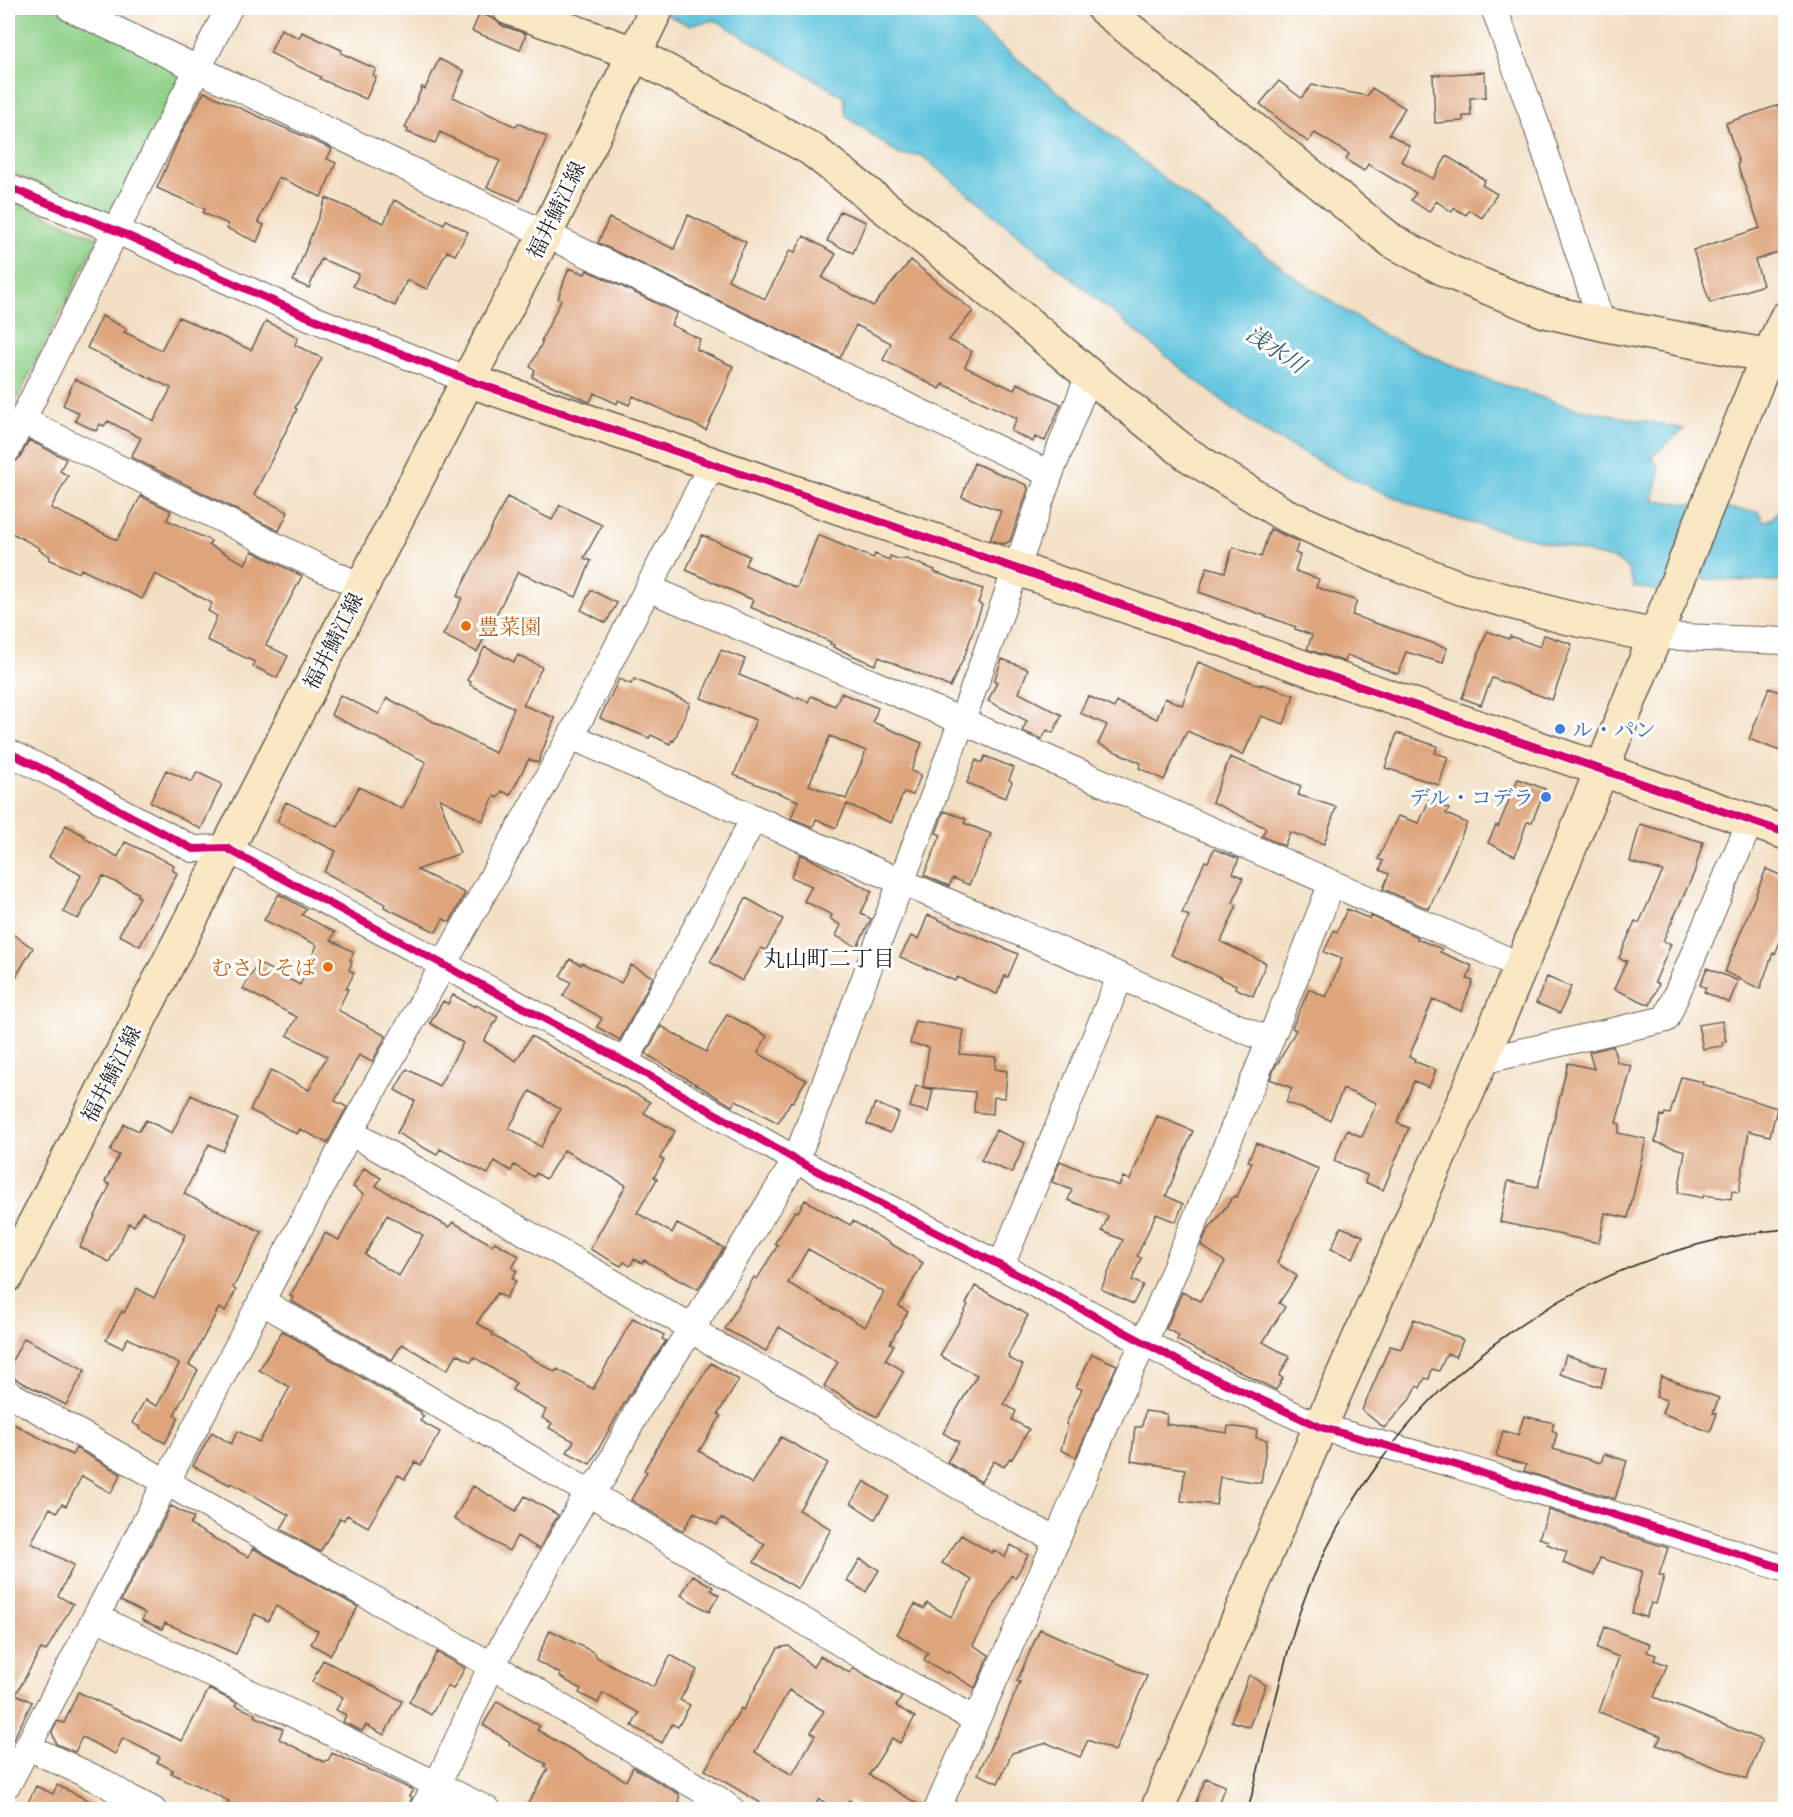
<svg xmlns="http://www.w3.org/2000/svg" width="1793" height="1817" viewBox="0 0 1793 1817" font-family="'Gentium Book Plus','Noto Serif JP',serif">
  <style>
    .green { fill: #8ed088; stroke: #557652; stroke-width: 1.5 }
    .water { fill: #5fc4dd; stroke: #3e707c; stroke-width: 1.5 }
    .building { fill: #dea57d; fill-rule: evenodd }
    .lines { fill: none; stroke-linecap: round; stroke-linejoin: round }
    .street-casing { stroke: #676056; stroke-width: 28 }
    .secondary-casing { stroke: #676056; stroke-width: 36 }
    .street { stroke: #fff; stroke-width: 26 }
    .secondary { stroke: #fae7c3; stroke-width: 33 }
    .tram { stroke: #1c1c1c; stroke-width: 1.5 }
    .cycleway-casing { stroke: #fff; stroke-width: 11 }
    .cycleway { stroke: #d6006c; stroke-width: 8 }
    .food-dot { fill: #e8710a; stroke: #fff; stroke-width: 2 }
    .shop-dot { fill: #3f7fe0; stroke: #fff; stroke-width: 2 }
    .labels { text-anchor: middle; dominant-baseline: central; stroke-width: 6; stroke-linejoin: round; paint-order: stroke }
    .street-label { font-size: 21px; fill: #1c1c1c; stroke: #fff }
    .food-label { font-size: 21px; fill: #c56008; stroke: #fff; text-anchor: start }
    .shop-label { font-size: 21px; fill: #366cbe; stroke: #fff; text-anchor: start }
    .water-label { font-size: 22px; font-style: italic; fill: #375f69; stroke: #fff }
    .neighbourhood-label { font-size: 22px; fill: #1c1c1c; stroke: #fff }
  </style>
  <rect width="100%" height="100%" fill="#fff"/>
  <filter id="ink" filterUnits="userSpaceOnUse"><feTurbulence type="fractalNoise" baseFrequency=".0167" numOctaves="2"/><feDisplacementMap in="SourceGraphic" scale="12" xChannelSelector="R" yChannelSelector="G"/><feConvolveMatrix kernelMatrix="1 2 1 2 8 2 1 2 1" color-interpolation-filters="sRGB"/></filter>
  <filter id="wash" filterUnits="userSpaceOnUse"><feTurbulence type="fractalNoise" baseFrequency=".008" numOctaves="4" result="noise"/><feDisplacementMap in="SourceGraphic" scale="24" xChannelSelector="R" yChannelSelector="G"/><feGaussianBlur stdDeviation="1.35" result="paint"/><feColorMatrix in="noise" values="0 0 0 0 0 0 0 0 0 0 0 0 0 0 0 0 0 1.4 0 .05"/><feComposite in="paint" operator="in"/></filter>
  <g filter="url(#wash)">
    <rect width="100%" height="100%" fill="#f3dfc3"/>
    <path class="green" d="M8,8H53L198,69L121,222L8,171Z
      M8,199L98,238L8,417Z"/>
    <path class="water" d="M652,8H954L1170,183L1303,283L1383,335L1477,376L1570,407L1684,429L1651,457L1660,470L1653,500L1759,512L1763,521L1771,519L1785,503V582L1701,579L1683,594L1634,587L1628,569L1616,560L1429,512L1344,475L1262,430L1194,379L921,155H900L846,116L844,97L716,20L689,25Z"/>
    <g id="blocks">
      <path class="building" d="M480,13L494,19L503,26L526,34L520,50L472,31Z
        M281,29L299,38L302,32L342,50L341,53L376,69L373,75L376,77L366,99L320,79L321,77L270,53Z
        M439,59L464,71L453,97L516,127L518,123L547,137L520,201L487,187L500,161L440,132L435,143L407,132L408,129L405,128L422,87L425,89Z
        M1485,72L1486,97L1470,98L1471,116H1463V121L1435,123L1433,75Z
        M1279,81L1301,98L1312,85L1367,96L1372,88L1405,108L1389,134L1410,146L1401,161L1433,179L1447,156L1485,180L1482,185L1497,194L1482,218L1469,210L1466,215L1454,208L1452,212L1436,201L1429,212L1411,200L1416,193L1368,164L1364,171L1346,160L1349,154L1315,133L1308,142L1260,104Z
        M204,92L332,149L327,159L336,163L321,197L279,177L258,222L264,225L257,242L226,228L228,224L203,213L205,209L157,188L179,138Z
        M1785,103V242L1782,251L1755,260L1763,285L1710,303L1693,250L1760,228L1737,164L1739,163L1726,123Z
        M326,198L384,223L394,200L444,224L446,220L468,232L455,255L447,251L427,289L407,280L395,306L353,286L359,274L321,259L309,288L293,281Z
        M840,211L866,222L853,253L827,241Z
        M688,215L746,242L728,280L765,299L790,250L795,252L804,236L836,254L822,278L873,306L911,260L973,311L949,340L972,351L965,367L1014,390L1017,383L1061,404L1045,441L1035,437L1033,442L1011,431L1017,418L943,384L940,389L883,360L891,343L856,325L840,358L598,243L609,218L674,249Z
        M569,268L585,274L587,270L677,313L671,325L700,339L696,349L733,366L725,389L706,430L633,396L629,405L618,400L617,404L594,393L590,402L532,377L535,370L530,367L543,341H541L561,300L558,298Z
        M102,316L127,329L124,332L161,350L179,317L251,350L266,321L298,337L295,345L322,358L295,408L297,409L254,495L288,512L279,531L131,457L141,438L108,421L104,426L100,424L96,431L75,421L79,413L63,405L75,379L154,421L171,388L87,348Z
        M29,440L66,459L60,471L68,476L51,508L117,540L141,496L171,511L167,520L211,541L209,545L245,564L252,551L302,576L266,645L288,656L277,678L253,666L255,662L207,640L217,616L208,611L212,603L155,574L142,599L81,569L79,573L49,559L50,556L39,550L40,548L8,531V474L14,463L21,456Z
        M974,463L1027,485L1028,490L1010,541L1004,544L990,540L1001,511L962,497Z
        M507,497L552,520L560,505L602,525L584,558L591,561L576,597L518,572L477,652L443,635L462,598L457,596Z
        M1270,529L1299,542L1295,553L1300,555L1295,571L1319,579L1316,587L1357,601L1352,615L1447,648L1443,663L1406,652L1398,674L1347,655L1345,662L1307,649L1312,635L1295,629L1296,627L1199,592L1207,567L1225,572L1233,547L1261,557Z
        M702,535L749,556L745,565L797,588L818,535L873,558L875,554L889,560L890,556L898,559H906L935,570L934,572L983,589L978,603L982,605L965,655L950,687L879,657L875,665L833,647L834,645L830,644L831,642L750,607L753,600L686,570Z
        M591,590L617,603L606,623L581,610Z
        M1487,631L1509,639L1510,636L1540,647L1544,635L1572,644L1552,700L1492,678L1481,705L1462,698Z
        M485,647L514,662L518,655L542,667L523,705L555,718L538,763L529,759L510,795L502,791L498,798L494,796L483,821L439,798L460,853L417,870L465,893L450,922L443,919L436,932L384,907L385,904L324,872L336,851L277,822L286,802L338,827L359,787L402,809L426,762L331,715L340,695L379,714L387,698L495,753L514,708L470,685L471,682L467,680Z
        M721,650L745,659L739,675L797,699L798,697L808,702L811,696L835,706L841,693L878,708L873,722L922,743L911,771L921,775L913,795L904,792L891,823L847,804L836,828L816,819L813,827L791,818L798,801L734,775L756,720L701,698ZM830,736L866,751L846,799L809,785Z
        M1002,659L1028,669L1019,693L1062,715L1053,733L1047,730L1042,739L1022,731L1027,721L988,701L997,682L994,681Z
        M1198,662L1261,686V684L1294,695L1284,724L1261,716L1243,755L1187,731L1164,780L1139,768L1141,763L1098,744L1107,725L1080,713L1088,696L1114,708L1117,702L1157,719L1165,698L1182,705Z
        M619,679L631,684L634,679L690,703L674,741L672,740L670,744L651,735L649,738L600,718Z
        M1769,688L1785,694V753L1749,739Z
        M1397,733L1437,746L1435,753L1448,757L1439,785L1385,768Z
        M985,756L1014,768L1009,780L1012,782L1005,798L967,783L976,760L982,763Z
        M1230,757L1301,786L1298,795L1336,807L1324,844L1290,832L1284,846L1262,836L1266,828L1212,802Z
        M166,770L192,782L197,772L222,784L201,829L150,802Z
        M1518,779L1545,789L1532,822H1527L1515,856L1488,843L1496,825L1498,827Z
        M1429,800L1449,809L1446,814L1467,823L1429,909L1383,889L1389,874L1380,870L1383,861L1378,859L1398,816L1419,823Z
        M944,811L966,819L964,823L991,834L969,885L953,878L949,886L924,875L941,835L936,833Z
        M1640,824L1703,842L1694,873L1663,941L1671,944L1655,982L1659,984L1650,1005L1614,989L1627,961L1619,958L1635,921L1639,923L1663,871L1630,862Z
        M66,825L85,836L84,838L118,857L125,842L174,865L172,870L177,873L140,946L119,935L140,897L137,896L138,893L103,876L78,919L63,912L81,875L49,857Z
        M1214,849L1239,859L1233,873L1243,878L1233,903L1237,905L1221,942L1266,963L1253,996L1235,988L1236,985L1219,978L1220,977L1171,955L1189,916L1182,913L1205,861L1208,862Z
        M801,854L872,891L861,913L871,919L857,947L836,936L841,925L830,919L832,915L804,901L812,886L791,877Z
        M1766,869L1785,877V930L1775,954L1773,953L1760,989L1725,972Z
        M279,894L306,909L302,915L335,932L331,940L354,952L350,960L352,962L349,970L354,973L346,989H348L338,1010L386,1036L372,1062L359,1055L335,1101L347,1107L327,1143L300,1129L297,1134L250,1110L271,1070L309,1090L327,1056L287,1035L297,1017L243,989L258,963L300,985L317,945L264,920Z
        M746,898L783,919L766,950L761,948L742,981L710,962Z
        M1347,909L1370,919L1371,916L1418,937L1417,939L1442,949L1440,952L1472,966L1467,979L1473,981L1461,1011L1433,999L1409,1057L1415,1059L1414,1061L1436,1070L1429,1087L1414,1081L1397,1123L1409,1128L1383,1190L1365,1182L1367,1175L1334,1161L1347,1130L1362,1137L1377,1103L1343,1089L1330,1120L1286,1102L1292,1088L1270,1079L1277,1063H1278L1296,1030L1292,1028L1309,989L1326,997L1342,959L1324,952L1334,930L1337,932Z
        M928,915L1018,954L1008,977L1005,976L997,994L957,977L955,981L900,957L911,936L918,939Z
        M8,931L33,948L8,990Z
        M570,959L581,965L582,963L621,983L631,965L653,977L620,1040L597,1027L602,1018L563,996L571,982L560,976Z
        M1707,968L1738,981L1729,1003L1704,992L1706,988L1700,985Z
        M1547,977L1571,987L1560,1013L1536,1003Z
        M453,995L475,1007L476,1005L498,1017L484,1041L516,1061L531,1036L650,1102L644,1113L675,1131L660,1158L664,1160L654,1177L657,1179L637,1213L672,1233L677,1224L724,1248L698,1289L683,1281L682,1282L644,1260L642,1263L634,1259L630,1266L624,1262L621,1266L590,1249L626,1185L564,1150L546,1179L536,1173L534,1177L514,1165L511,1171L495,1161L488,1174L440,1149L437,1155L397,1133L415,1101L395,1090L407,1069L439,1086L463,1043L430,1023L443,1001L448,1004ZM530,1091L560,1109L541,1147L509,1128Z
        M727,1014L767,1036L758,1053L806,1080L793,1102L791,1101L778,1123L736,1100L732,1106L646,1054L661,1026L706,1052Z
        M915,1021L964,1030L960,1054L996,1057L995,1069L1007,1071L1005,1098L994,1097L993,1114L974,1112L975,1092L923,1087L929,1047L910,1044Z
        M1722,1021L1726,1041L1722,1042L1723,1046L1703,1049L1698,1025Z
        M1613,1046L1617,1062L1632,1066L1616,1123L1620,1124L1618,1133L1646,1139L1628,1218L1605,1213L1599,1243L1500,1222L1508,1181L1538,1187L1568,1063L1594,1069L1589,1052Z
        M1681,1077L1703,1082L1702,1084L1777,1108L1770,1136L1749,1131L1739,1192L1732,1191L1731,1199L1704,1195L1703,1198L1678,1193L1685,1151L1655,1142L1661,1115L1664,1116L1665,1113L1670,1114Z
        M916,1086L933,1090L928,1112L910,1107Z
        M191,1095L238,1119L223,1151L209,1144L184,1194L262,1232L233,1288L236,1290L225,1311L219,1308L189,1365L198,1370L174,1415L179,1418L165,1443L139,1429L140,1427L132,1423L145,1400L157,1406L179,1364L128,1338L122,1348L106,1340L122,1311L124,1313L137,1288L154,1298L184,1239H183L185,1234L142,1212L134,1226L129,1223L109,1262L80,1247L110,1185L105,1182L119,1155L110,1151L124,1124L139,1131L146,1120L172,1133Z
        M875,1103L899,1113L890,1133L867,1124Z
        M1157,1116L1193,1131L1166,1196L1183,1204L1176,1222L1156,1214L1137,1256L1141,1258L1132,1280L1143,1285L1133,1304L1101,1289L1123,1240L1102,1231L1108,1216L1068,1200L1072,1190L1052,1182L1060,1161L1119,1186L1123,1177L1130,1180Z
        M996,1130L1025,1143L1012,1173L981,1160Z
        M1256,1143L1319,1169L1277,1263L1297,1276L1279,1303L1285,1307L1263,1342L1290,1357L1279,1376L1283,1378L1276,1390L1177,1340L1179,1335L1166,1329L1182,1292L1200,1301L1225,1262L1201,1245L1206,1233L1234,1196L1237,1197L1252,1162L1248,1161Z
        M364,1168L381,1178L376,1186L449,1227L453,1222L492,1245L495,1242L519,1256L512,1268L517,1271L512,1278L516,1281L506,1298L497,1293L477,1323L493,1333L492,1335L555,1372L557,1369L593,1389L633,1318L664,1335L662,1339L666,1341L626,1400L590,1464L567,1452L574,1441L549,1428L552,1423L542,1418L546,1410L512,1390L516,1383L474,1357L471,1362L457,1354L447,1370L402,1344L392,1360L291,1301L293,1297L290,1296L325,1233L339,1240L364,1194L353,1187ZM387,1215L423,1235L399,1276L365,1255Z
        M805,1200L836,1218V1217L850,1225L853,1221L923,1263L899,1306L908,1312L890,1343L894,1345L885,1360L904,1371L877,1417L824,1386L838,1362L779,1327L766,1351L725,1329L754,1277L757,1279L778,1245L775,1243L795,1211L798,1212ZM808,1249L884,1292L865,1327L788,1283Z
        M1341,1227L1363,1236L1353,1258L1331,1249Z
        M975,1286L1028,1315L1008,1355L1009,1356L1008,1358L1023,1365L1004,1404L1016,1411L1012,1420L1029,1429L1012,1459L1010,1458L1004,1467L994,1461L981,1482L947,1462L959,1442L943,1433L977,1375L940,1356L968,1305L966,1304Z
        M1414,1319L1463,1340L1456,1357L1447,1353L1439,1371L1432,1369L1429,1379L1425,1378L1420,1388L1417,1386L1411,1398L1384,1428L1362,1410L1390,1346L1401,1349Z
        M282,1331L421,1412V1414L424,1416L420,1421L440,1432L421,1465L415,1462L405,1479L398,1475L368,1527L347,1515L344,1520L340,1518L320,1552L281,1529L289,1515L231,1483L230,1485L193,1466L212,1432L231,1444L238,1431L259,1442L290,1387L259,1370Z
        M24,1338L85,1370L66,1405L8,1375V1369Z
        M1092,1354L1117,1365L1076,1457L1061,1450L1068,1425L1066,1424L1082,1389L1076,1387Z
        M1566,1355L1606,1368L1601,1387L1560,1374Z
        M711,1363L739,1380L718,1414L721,1416L699,1451L752,1484L781,1437L828,1463L799,1510L831,1529L798,1589L754,1562L765,1544L721,1518L717,1525L694,1512L683,1531L631,1500L647,1472L644,1470L683,1403L694,1388H695Z
        M1661,1376L1719,1398L1713,1413L1717,1414L1710,1432L1662,1413L1667,1400L1656,1397Z
        M1145,1411L1167,1414L1166,1424L1227,1433L1228,1426L1257,1430L1256,1438L1267,1440L1261,1483L1220,1477L1216,1505L1181,1501L1185,1469L1131,1461L1135,1427H1142Z
        M1524,1416L1554,1423L1552,1430L1557,1433L1553,1449L1601,1463L1604,1454L1627,1461L1615,1499L1524,1471L1526,1465L1496,1456L1503,1431L1518,1435Z
        M8,1421L72,1455L76,1448L121,1474L111,1493L82,1476L66,1506L62,1504L57,1512L50,1508L31,1543L74,1565L58,1596L73,1604L46,1651L41,1649L16,1694L32,1702L8,1750Z
        M864,1481L889,1497L875,1519L851,1503Z
        M473,1486L516,1511L525,1496L558,1515L539,1549L517,1536L509,1551L454,1519Z
        M171,1506L194,1518L190,1525L248,1557L253,1548L358,1607L330,1655L311,1644L318,1631L276,1606L268,1621L255,1614L236,1654L165,1623L162,1629L142,1620L145,1613L121,1601Z
        M1549,1510L1668,1548L1659,1575L1664,1576L1656,1604L1651,1603L1646,1617L1632,1613L1642,1571L1600,1558L1594,1575L1563,1563L1567,1552L1547,1544L1548,1541L1539,1538Z
        M961,1535L992,1553L994,1550L1005,1557L1011,1545L1028,1555L1015,1578L1011,1575L973,1645L989,1655L975,1688L947,1671L946,1673L924,1660L928,1653L897,1634L915,1604L924,1609L927,1603L951,1617L972,1580L942,1563Z
        M860,1559L879,1570L866,1592L847,1581Z
        M693,1575L713,1587L711,1590L719,1595L709,1612L681,1595Z
        M1605,1627L1650,1644L1647,1652L1656,1655L1654,1660L1667,1665L1654,1697L1762,1740L1747,1779L1657,1745L1661,1736L1599,1712L1619,1657L1597,1648Z
        M1040,1629L1147,1676L1115,1751L1088,1740L1080,1757L1047,1743L1012,1753L998,1783L978,1774L995,1737L996,1738L1020,1682L1017,1681Z
        M550,1630L593,1652L598,1658L653,1687L671,1655L697,1670L680,1700L690,1705L678,1727L672,1724L662,1743L632,1726L639,1713L603,1693L598,1703L579,1693L581,1689L560,1677L561,1674L536,1661Z
        M789,1646L813,1667L820,1656L850,1673L853,1668L902,1697L896,1706L915,1717L900,1743L892,1738L869,1775L923,1807L922,1809H865L849,1800L844,1809H836L819,1799L813,1809H771L705,1770L741,1708L743,1710L778,1648ZM789,1690L824,1711L811,1732L815,1735L792,1775L755,1752Z
        M437,1652L465,1668L453,1689L447,1686L431,1715L409,1702Z
        M323,1660L402,1701L384,1735L366,1725L362,1731L343,1722L346,1715L336,1710L343,1697L312,1682Z
        M1249,1675L1266,1685L1249,1727L1231,1721Z
        M209,1689L237,1703L235,1705L255,1714L254,1716L283,1729L279,1739L324,1762L326,1760L328,1761L332,1753L413,1790L409,1796L412,1798L407,1809H225L229,1801L171,1773L173,1770L157,1762L160,1757L123,1738L115,1754L82,1737L75,1752L56,1744L52,1732L58,1721L64,1723L78,1692L182,1741Z
        M497,1701L540,1726L537,1730L626,1781L633,1767L679,1794L680,1809H525L548,1769L544,1767L546,1764L509,1744L510,1742L483,1725Z
        M1206,1778L1225,1786L1216,1809H1193Z
        M57,1785L106,1809H25L36,1786L53,1794Z"/>
    </g>
  </g>
  <g filter="url(#ink)">
    <use href="#blocks" fill-opacity="0" stroke="#676056" stroke-width="1.5"/>
    <g class="lines">
      <defs>
        <path id="street" d="M70,8L1050,474
          M1494,8L1537,127L1602,324
          M8,187L117,231L304,315L468,380
          M22,420L314,565L361,586
          M8,449L147,168L229,8
          M648,588L962,721L1521,966
          M1655,636L1786,641
          M571,736L754,818L1270,1041
          M8,752L77,786L119,810L193,849L226,848L625,1062L796,1160L1001,1266L1188,1366L1320,1427L1456,1465L1786,1569
          M1481,1061L1666,1019L1750,822
          M625,1062L754,818
          M350,1132L692,1328L710,1342L797,1388L837,1415L1010,1516L1057,1540
          M1001,1266L1120,977
          M261,1301L588,1492L917,1689L976,1719
          M8,1393L537,1691L559,1706L719,1800L732,1810
          M96,1617L488,1810
          M28,1747L105,1783L124,1795L153,1810
          M8,1784L350,1132L571,736L712,465
          M422,1810L437,1785L491,1667L588,1492L603,1477L639,1408L692,1328L796,1160L962,721L1050,474L1089,375
          M937,1810C976,1719 1018,1630 1057,1539C1086,1473 1111,1407 1144,1343L1270,1041L1332,883"/>
        <path id="secondary" d="M509,8L633,53L811,149L962,268L1089,375L1187,454L1283,514L1377,556L1461,588L1565,617L1655,636
          M1103,8L1392,241L1450,272L1545,311L1602,324L1769,356
          M468,380L1786,833
          M8,1275L468,380L545,235L657,8
          M1157,1810L1320,1427L1469,1089L1521,966L1602,769L1759,377L1786,318"/>
      </defs>
      <use href="#street" class="street-casing"/>
      <use href="#secondary" class="secondary-casing"/>
      <use href="#street" class="street"/>
      <use href="#secondary" class="secondary"/>
      <path class="tram" d="M1248,1810C1259,1767 1269,1724 1280,1682C1289,1647 1298,1611 1313,1578C1345,1504 1399,1427 1459,1373C1548,1293 1667,1240 1786,1229"/>
      <defs>
        <path id="cycleway" d="M8,187L117,231L304,315L468,380L1786,833
          M8,752L77,786L119,810L193,849L226,848L625,1062L796,1160L1001,1266L1188,1366L1320,1427L1456,1465L1786,1569"/>
      </defs>
      <use href="#cycleway" class="cycleway-casing"/>
      <use href="#cycleway" class="cycleway"/>
    </g>
  </g>
  <g class="food-dot">
    <circle cx="466" cy="626" r="6"/>
    <circle cx="328" cy="967" r="6"/>
  </g>
  <g class="shop-dot">
    <circle cx="1560" cy="729" r="6"/>
    <circle cx="1546" cy="797" r="6"/>
  </g>
  <g class="labels">
    <g class="street-label">
      <text transform="translate(556 210) rotate(-64)">福井鯖江線</text>
      <text transform="translate(333 641) rotate(-63)">福井鯖江線</text>
      <text transform="translate(111 1074) rotate(-63)">福井鯖江線</text>
    </g>
    <g class="food-label">
      <text x="478" y="626">豊菜園</text>
      <text x="316" y="967" text-anchor="end">むさしそば</text>
    </g>
    <g class="shop-label">
      <text x="1572" y="729">ル・パン</text>
      <text x="1534" y="797" text-anchor="end">デル・コデラ</text>
    </g>
    <g class="water-label">
      <text transform="translate(1276 349) rotate(34)">浅水川</text>
    </g>
    <g class="neighbourhood-label">
      <text x="829" y="958">丸山町二丁目</text>
    </g>
  </g>
  <rect width="1793" height="1817" fill="none" stroke="#fff" stroke-width="30"/>
</svg>
